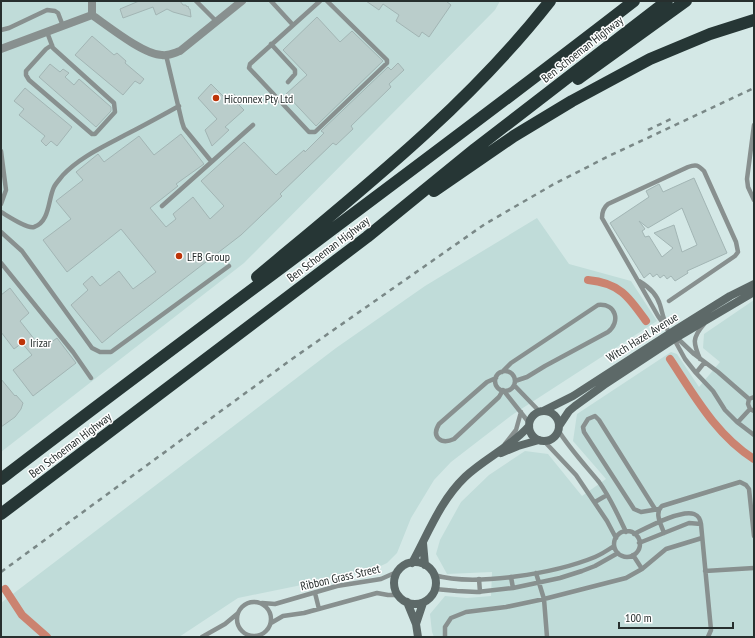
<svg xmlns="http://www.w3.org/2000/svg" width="755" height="638" viewBox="0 0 755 638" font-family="'PT Sans Narrow',sans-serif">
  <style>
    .built { fill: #c0dcd9 }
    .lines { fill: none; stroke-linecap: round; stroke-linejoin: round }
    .canal { stroke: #cb8370; stroke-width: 8 }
    .building { fill: #bacdcb; stroke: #a2b5b4; fill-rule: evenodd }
    .lane { stroke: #88908f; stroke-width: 4.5 }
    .street { stroke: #88908f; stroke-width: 8 }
    .secondary { stroke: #5d6968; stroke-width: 8 }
    .highway { stroke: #263635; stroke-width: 12 }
    .rail { stroke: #7a8887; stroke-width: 2.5; stroke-dasharray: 5 5; stroke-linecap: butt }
    .poi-dot { fill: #bd3408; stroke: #fff; stroke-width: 1.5 }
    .labels { text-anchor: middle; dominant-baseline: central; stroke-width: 3; stroke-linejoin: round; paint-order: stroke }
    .street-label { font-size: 12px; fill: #272f2e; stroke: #fff }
    .poi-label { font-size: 12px; fill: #272f2e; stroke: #fff; text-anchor: start }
  </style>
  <rect width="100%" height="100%" fill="#d4e8e6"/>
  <path class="built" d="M1,1H500L495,10L244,263L1,452Z
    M537,218L569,264L631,281L657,321L512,415L451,462L434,480L411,518L397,553L387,563L370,571L238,598L179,637H1V603L336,348L425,286Z
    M754,300V637H434L432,632L430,614L445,596L467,598L491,596L492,572L447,574L436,554L440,540L461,502L489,475L525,451L548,454L582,496L606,479L573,441L577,414L671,352L677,354L699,387L720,362L703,348L704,334Z"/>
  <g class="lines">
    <path class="canal" d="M588,280C620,283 629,297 646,321
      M670,359C694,395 716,435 754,459
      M5,589L22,615L47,637"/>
  </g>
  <path class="building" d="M139,1H180L183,5H186L187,7L188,6L189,9H190L191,17L173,12L167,9L156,15L153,7L123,18L120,9Z
    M366,1H446L451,5L429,37L422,32L419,37L396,21L399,15L383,4L379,10Z
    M317,17L340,42L352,31L383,61L316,126L286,94L307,75L283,50Z
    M92,36L114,55L117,53L126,61L125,63L144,79L140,84L135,81L123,95L75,55Z
    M398,63L404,70L389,84L391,87L351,126L353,129L336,145L333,143L280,194L282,196L241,235L119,329L102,343L71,305L88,290L83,284L92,276L100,286L119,271L133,289L156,272L121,229L67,272L43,240L71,219L56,201L83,180L76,172L98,154L104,162L139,136L154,155L181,134L204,164L176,184L178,186L150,208L166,227L176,219L173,214L193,197L210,219L224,206L201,181L244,142L276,175L304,150L305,152L324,133L321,131L388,67L391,70Z
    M50,64L60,72L63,69L69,73L65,77L74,85L79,79L111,107V111L96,127L39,77Z
    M211,84L228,101L234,94L242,103L239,105L244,110L225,127L229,130L212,146L205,130L217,119L198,98Z
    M25,88L72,127L57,146L51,141L46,146L41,141L45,136L19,115L24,109L14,101Z
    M694,178L727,253L687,271L688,273L675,281L671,276L667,279L664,275L660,278L657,274L653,277L650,273L644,278L610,223L649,197L646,191L659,184L663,192ZM682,208L697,245L682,252L674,225L654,233L673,248L662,257L649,236L645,237L642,231L645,229L639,221L648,228Z
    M10,288L29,313L20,321L42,349L57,338L76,363L33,396L13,370L32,355L22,343L14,349L1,332V295Z
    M1,379L15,396L16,395L23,403L21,409L15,417L1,427Z"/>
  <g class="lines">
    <path class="lane" d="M196,1L217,22
      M271,1L293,25
      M320,1L250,64L249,68L309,132H315L387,63V60L327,1
      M1,30L9,28L47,10L55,11L58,13L63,26
      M47,32L53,48L114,103L115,112L95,134H92L29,80L26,75V71L46,49L52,45
      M271,44L295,70V74L288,82
      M166,55L182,122L184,128L211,161
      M754,125L747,179L748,187L754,200
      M1,151L6,190L1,204
      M162,206L253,125
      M1,212C8,216 27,229 34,227C50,222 48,199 54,187C56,183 60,179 63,175C80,157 103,147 125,135C143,126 161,116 179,106
      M1,232L22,251L92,348L100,352H111L229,266
      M1,263L73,352L91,378
      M639,281C649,287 657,294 660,305C662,311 663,318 666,324
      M669,301L735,256L738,252L736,242L704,171C698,165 696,164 688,167L608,204C603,208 602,212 602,218L658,316L674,339L685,359L696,373L713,391L725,410L737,422L754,435
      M675,336L694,354L718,372L749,399
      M700,359C693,343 692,338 704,324
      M495 381a10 10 0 1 1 20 0a10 10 0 1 1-20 0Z
      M502,372L511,363L598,305C616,303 621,322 608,332L545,366L527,377L515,381
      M696,373L704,363
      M496,378L487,382L439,424C431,437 441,445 454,439L499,397L503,390
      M514,385L540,412
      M504,391L530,424
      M754,397L749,399L748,404L750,409L754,411
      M738,422L750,409
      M558,430C570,449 585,465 599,482C610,497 618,515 626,532
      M544,441L576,475L607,521L616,538
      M505,444L516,430L521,412
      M595,502L607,495
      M655,509L599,420L595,416L588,419L583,427L584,432L634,509L641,512L659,509
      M614 544a13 13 0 1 1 26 0a13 13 0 1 1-26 0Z
      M664,533C661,524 654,513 662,506L740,482L746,485L749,489L754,536
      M634,534C646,528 681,509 694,514C699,516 700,519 701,524L711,630L708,637
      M639,543L689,523L701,524
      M633,555L642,569
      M705,571L754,568
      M536,573L544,599L547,637
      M434,575C475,587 556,573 595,557C602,554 608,550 614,546
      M511,577L513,588
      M479,579L480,592
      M435,589L457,591L477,592L513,588L560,578L582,571L595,566L618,553
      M315,593L319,609
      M237 619a17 17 0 1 1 34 0a17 17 0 1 1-34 0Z
      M262,603L275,604L337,586L381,579L399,571
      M271,623L283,616L304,613L377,593L388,595H398
      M202,637L225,624L237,614
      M445,637V627L451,618L466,612L506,607L544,599L626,578L642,569L666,549L702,538"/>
    <path class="street" d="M92,1V15C108,26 144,55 162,55C169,56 174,53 180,51L242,1
      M1,49L92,15"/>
    <path class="secondary" d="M543,411L573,396L672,332L730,296L754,284
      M529 426a15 15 0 1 1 30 0a15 15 0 1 1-30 0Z
      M559,426L569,411L575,406L604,385L674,339L754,292
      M501,453L518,446L539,440
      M423,543L425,565
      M394 583a21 21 0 1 1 42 0a21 21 0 1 1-42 0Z
      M412,563C428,534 440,501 465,477C484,459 512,446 529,426
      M407,602L416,624L418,637
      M416,624L423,603"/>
    <path class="highway" d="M578,79L686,1
      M434,191L514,136L572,101L650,59L710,34L754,20
      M257,277C360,191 467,107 550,1
      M1,479C211,318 425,163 634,1
      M1,514L367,237L475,149L667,1"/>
    <path class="rail" d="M648,130L673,118
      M1,572L292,359L485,224L554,184L609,156L754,88"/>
  </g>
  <g class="poi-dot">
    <circle cx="216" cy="98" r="4"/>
    <circle cx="179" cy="256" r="4"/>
    <circle cx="22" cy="342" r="4"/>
  </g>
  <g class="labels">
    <g class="street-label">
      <text transform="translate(582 49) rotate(-38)">Ben Schoeman Highway</text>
      <text transform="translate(328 249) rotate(-37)">Ben Schoeman Highway</text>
      <text transform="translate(642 337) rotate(-32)">Witch Hazel Avenue</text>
      <text transform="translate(70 445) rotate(-37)">Ben Schoeman Highway</text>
      <text transform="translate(340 577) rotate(-13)">Ribbon Grass Street</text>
    </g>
    <g class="poi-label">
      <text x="224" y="98">Hiconnex Pty Ltd</text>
      <text x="187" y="256">LFB Group</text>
      <text x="30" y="342">Irizar</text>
    </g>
  </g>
  <rect width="755" height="638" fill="none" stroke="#272f2e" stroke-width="4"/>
  <path d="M619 622v6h114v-6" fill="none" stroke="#272f2e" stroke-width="2"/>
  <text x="625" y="622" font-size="12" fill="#272f2e" stroke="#ffffff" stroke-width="3" paint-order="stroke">100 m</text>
</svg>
